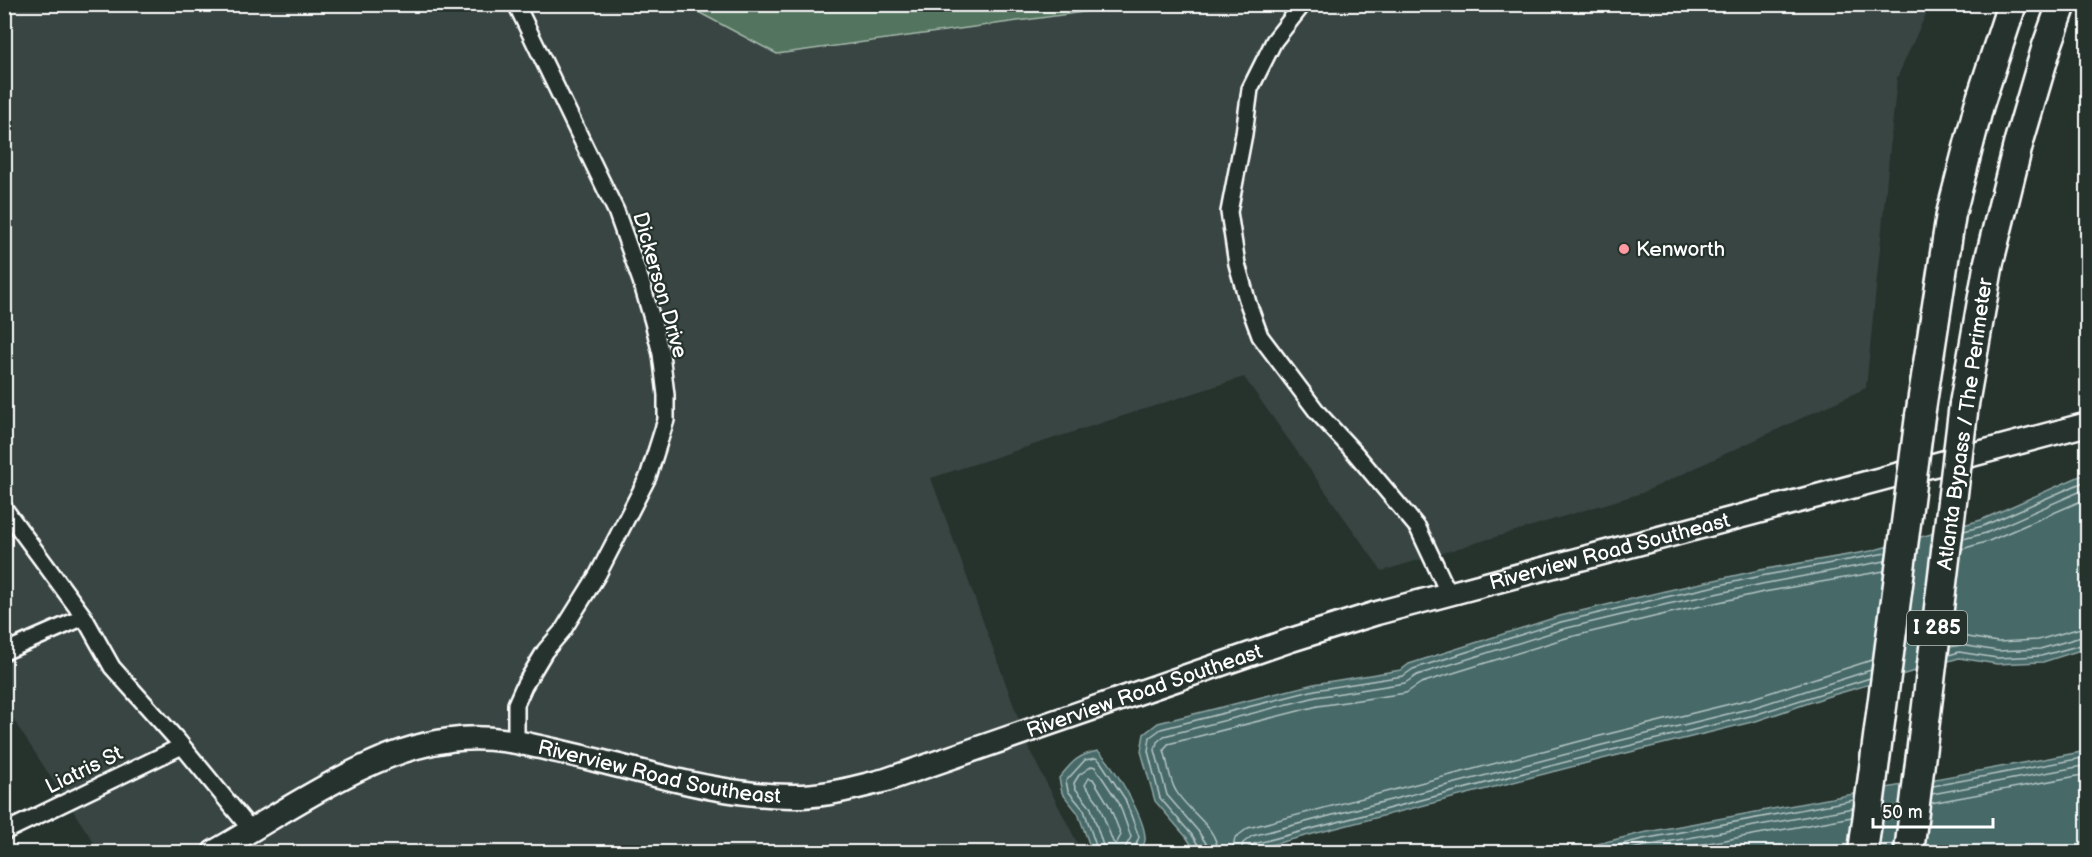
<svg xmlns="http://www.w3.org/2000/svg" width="2092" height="857" viewBox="0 0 2092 857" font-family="'Balsamiq Sans',sans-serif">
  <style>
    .built { fill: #374443 }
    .green { fill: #52745e; stroke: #a8baae; stroke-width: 1.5 }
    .water { fill: #466b69; stroke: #90a6a5; stroke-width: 1.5 }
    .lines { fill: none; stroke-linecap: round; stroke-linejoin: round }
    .shore { stroke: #b5c4c3; stroke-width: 1.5 }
    .street-casing { stroke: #fff; stroke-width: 20 }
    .secondary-casing { stroke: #fff; stroke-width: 27 }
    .highway-casing { stroke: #fff; stroke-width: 33 }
    .street { stroke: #26332d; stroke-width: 15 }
    .secondary { stroke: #26332d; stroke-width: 22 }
    .highway { stroke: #26332d; stroke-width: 28 }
    .highway-bridge-casing { stroke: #fff; stroke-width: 33; stroke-linecap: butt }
    .highway-bridge { stroke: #26332d; stroke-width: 28 }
    .poi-dot { fill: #ff9aa2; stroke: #26332d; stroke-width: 2 }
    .labels { text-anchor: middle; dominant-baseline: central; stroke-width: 4.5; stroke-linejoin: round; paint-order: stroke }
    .shield { fill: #26332d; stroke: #bec2c0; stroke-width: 1.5 }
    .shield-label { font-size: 20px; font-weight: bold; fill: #fff }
    .poi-label { font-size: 21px; fill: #fff; stroke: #26332d; text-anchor: start }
    .street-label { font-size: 21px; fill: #fff; stroke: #26332d }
  </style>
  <rect width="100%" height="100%" fill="#26332d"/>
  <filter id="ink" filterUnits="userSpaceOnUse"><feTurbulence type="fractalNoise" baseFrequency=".0167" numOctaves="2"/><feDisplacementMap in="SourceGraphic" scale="12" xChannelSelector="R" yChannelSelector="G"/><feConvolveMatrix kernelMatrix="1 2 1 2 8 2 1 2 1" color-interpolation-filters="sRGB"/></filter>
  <g filter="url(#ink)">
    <path class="built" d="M1087,4L1930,5L1897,78L1866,388L1642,493L1382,571L1244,377L931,478L1031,753L1082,852H100L5,707V5H685L777,54L1090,11Z
      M2087,364V435L2076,437Z"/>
    <path class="green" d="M1087,4L1091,11L777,54L685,5Z"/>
    <path class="water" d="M2087,473V648L2043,662L1997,664L1959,658L1826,697L1756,721L1602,759L1244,852H1196L1187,838L1155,801L1141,751L1144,734L1158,723L1314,684L1401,670L1409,664L1560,616L1665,591L1760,570L1871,551L1981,520Z
      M1098,751C1113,763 1144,817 1145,837C1146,844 1141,848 1137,852H1092L1078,813L1062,793L1059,778C1072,762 1077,755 1098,751Z
      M2087,751V852H1565L1642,833Z"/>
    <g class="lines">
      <path class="shore" d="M1964,531L1983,526L2088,480
        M1963,539L1986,533L2088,488
        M1962,549L1989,541L2088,498
        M1951,637L1962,636L1998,642L2038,640L2088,626
        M1950,647L1961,645L1998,651L2040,649L2088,635
        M1949,655L1959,652L1997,658L2041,656L2088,643
        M1089,778L1093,779L1110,807L1121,835L1116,844L1113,842L1098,802L1085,785Z
        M1933,786L2088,757
        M1932,794L2088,765
        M1931,803L2088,774
        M1098,852L1084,810L1068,791L1066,781L1085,760L1096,758L1100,761L1125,799L1139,837L1133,852
        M1105,852L1091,808L1075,788L1074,783L1079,775L1092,766L1095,767L1119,803L1131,837L1126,846L1125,852
        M1201,852L1200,848L1192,835L1160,798L1148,751L1150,737L1161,729L1315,690L1403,676L1413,669L1561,622L1666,597L1761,576L1886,553
        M1209,852L1207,845L1198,831L1167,795L1155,750L1157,742L1164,736L1316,697L1405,683L1417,675L1563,629L1668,604L1762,584L1885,561
        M1218,852C1217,826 1188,812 1176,791C1169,780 1168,762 1164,750L1168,744L1318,706L1406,693L1421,683L1566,638L1670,613L1764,592L1884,571
        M1232,852L1235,838L1248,828L1596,737L1750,699L1872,660
        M1241,852L1243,843L1252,836L1598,746L1752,708L1871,670
        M1248,852L1249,847L1254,844L1600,753L1754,715L1870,678
        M1589,852L1643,839L1854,800
        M1619,852L1645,846L1853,808
        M1659,852L1852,817"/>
      <defs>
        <path id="street" d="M1303,4L1274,41L1250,89L1244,134L1229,212L1237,264L1248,303L1260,336L1318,413L1355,453L1418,528L1449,594
          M4,508L84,617L112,667L179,742L252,831
          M4,652L84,617
          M516,741V704L524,686L545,651L563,630L598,574L648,477L666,420V395L661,354L653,322L641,281L616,211L516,4
          M4,832L182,746"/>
        <g id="secondary">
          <path id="s1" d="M214,852C284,813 369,750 450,740C496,733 538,747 583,757C654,774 728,798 802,796C830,795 858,787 886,780L1291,640L1377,613L2088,424"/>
        </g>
        <path id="highway" d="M1964,404L1989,262L2019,141L2047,46L2062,4
          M1920,416L1951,214L1979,105L2012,4"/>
      </defs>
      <use href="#street" class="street-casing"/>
      <use href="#secondary" class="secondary-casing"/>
      <use href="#highway" class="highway-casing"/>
      <use href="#street" class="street"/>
      <use href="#secondary" class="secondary"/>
      <use href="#highway" class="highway"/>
      <defs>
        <path id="highway-bridge" d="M1863,852L1920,416
          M1909,852L1964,404"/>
      </defs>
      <use href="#highway-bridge" class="highway-bridge-casing"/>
      <use href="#highway-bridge" class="highway-bridge"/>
    </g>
  </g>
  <circle class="poi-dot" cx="1624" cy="249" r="6"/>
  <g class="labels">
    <rect class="shield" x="1907" y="611" width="60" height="34" rx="4.5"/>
    <g class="shield-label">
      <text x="1937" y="628">I 285</text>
    </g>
    <g class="poi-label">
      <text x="1636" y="249">Kenworth</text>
    </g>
    <g class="street-label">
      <text transform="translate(660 285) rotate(74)">Dickerson Drive</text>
      <text transform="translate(1965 424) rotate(-82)">Atlanta Bypass / The Perimeter</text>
      <text stroke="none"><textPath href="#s1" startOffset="1466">Riverview Road Southeast</textPath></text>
      <text stroke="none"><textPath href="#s1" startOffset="980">Riverview Road Southeast</textPath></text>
      <text transform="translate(84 770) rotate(-26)">Liatris St</text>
      <text stroke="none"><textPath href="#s1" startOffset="476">Riverview Road Southeast</textPath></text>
    </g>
  </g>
  <rect width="2092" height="857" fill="none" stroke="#26332d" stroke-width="24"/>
  <rect x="12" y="12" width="2068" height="833" fill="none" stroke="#fff" stroke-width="2" filter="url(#ink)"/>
  <path d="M1873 818v9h120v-9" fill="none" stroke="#ffffff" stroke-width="3"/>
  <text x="1882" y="818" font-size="18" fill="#ffffff" stroke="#26332d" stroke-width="4.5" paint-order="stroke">50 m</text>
</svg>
